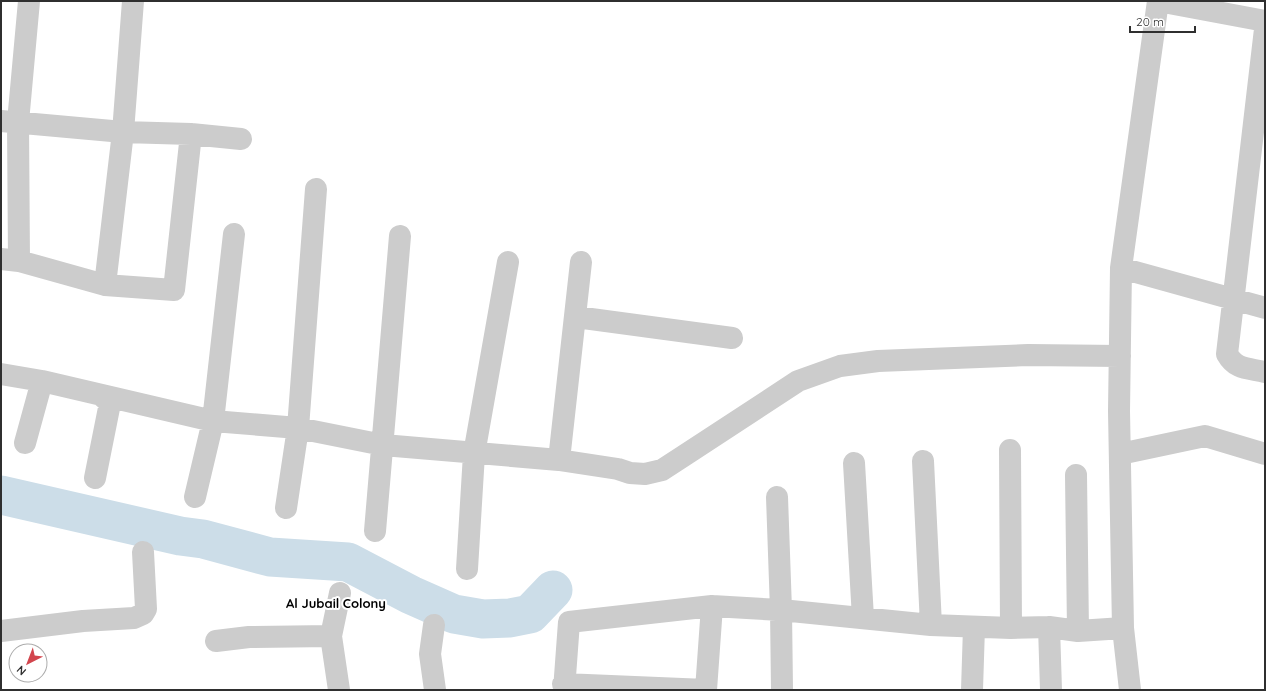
<svg xmlns="http://www.w3.org/2000/svg" width="1266" height="691" viewBox="0 0 1266 691" font-family="Quicksand,sans-serif">
  <style>
    .lines { fill: none; stroke-linecap: round; stroke-linejoin: round }
    .river { stroke: #ccdde8; stroke-width: 39 }
    .minor { stroke: #ccc; stroke-width: 22 }
    .labels { text-anchor: middle; dominant-baseline: central; stroke-width: 4; stroke-linejoin: round; paint-order: stroke }
    .neighbourhood-label { font-size: 13px; font-weight: bold; fill: #000; stroke: #fff }
  </style>
  <rect width="100%" height="100%" fill="#fff"/>
  <g class="lines">
    <path class="river" d="M1,495L180,536L203,539L270,557L348,562L411,595L454,614L483,619L510,618L530,614L553,590"/>
    <path class="minor" d="M1158,1L1265,21
      M1265,29L1227,354C1236,370 1248,368 1265,372
      M1,121L123,132L191,134L241,139
      M1,259L19,261L105,285L174,290L191,134
      M19,261L18,122L29,1
      M1121,268L1265,308
      M105,285L123,132L133,1
      M576,317L732,338
      M1,374L42,381L213,421L298,428L383,445L559,460L618,469L630,473L645,474L662,470L682,457L798,381L840,366L878,361L1028,355L1120,356
      M25,443L42,381
      M1010,450L1011,628
      M1120,454L1205,436L1265,454
      M559,460L581,262
      M923,461L931,625
      M854,463L863,618
      M1076,475L1078,631
      M95,478L110,403L102,396
      M195,497L213,421L234,234
      M777,497L781,610L782,690
      M286,508L298,428L316,189
      M375,531L400,236
      M467,569L474,454L508,262
      M434,625L430,654L435,690
      M1049,627L1051,690
      M1,631L83,621L134,618L143,614L146,609L143,552
      M216,641L249,637L331,636
      M563,684L706,690
      M339,690L331,636L340,593
      M564,690L569,622L712,606L781,610L931,625L1011,628L1049,627L1078,631L1123,628
      M706,690L712,606
      M972,690L974,627
      M1130,690L1123,628L1119,411L1121,268L1158,1"/>
  </g>
  <g class="labels">
    <g class="neighbourhood-label">
      <text x="336" y="603">Al Jubail Colony</text>
    </g>
  </g>
  <rect width="1266" height="691" fill="none" stroke="#2f2f2f" stroke-width="4"/>
  <g transform="translate(28 663) rotate(222)"><circle r="19" fill="#ffffff" stroke="#acacac"/>
  <path d="M0-3L7 15L0 10L-7 15Z" fill="#d2454d"/>
  <text y="-6" font-size="11" font-weight="bold" text-anchor="middle" fill="#2f2f2f">N</text>
  </g>
  <path d="M1130 26v6h65v-6" fill="none" stroke="#2f2f2f" stroke-width="2"/>
  <text x="1136" y="26" font-size="12" fill="#2f2f2f" stroke="#ffffff" stroke-width="3" paint-order="stroke">20 m</text>
</svg>
